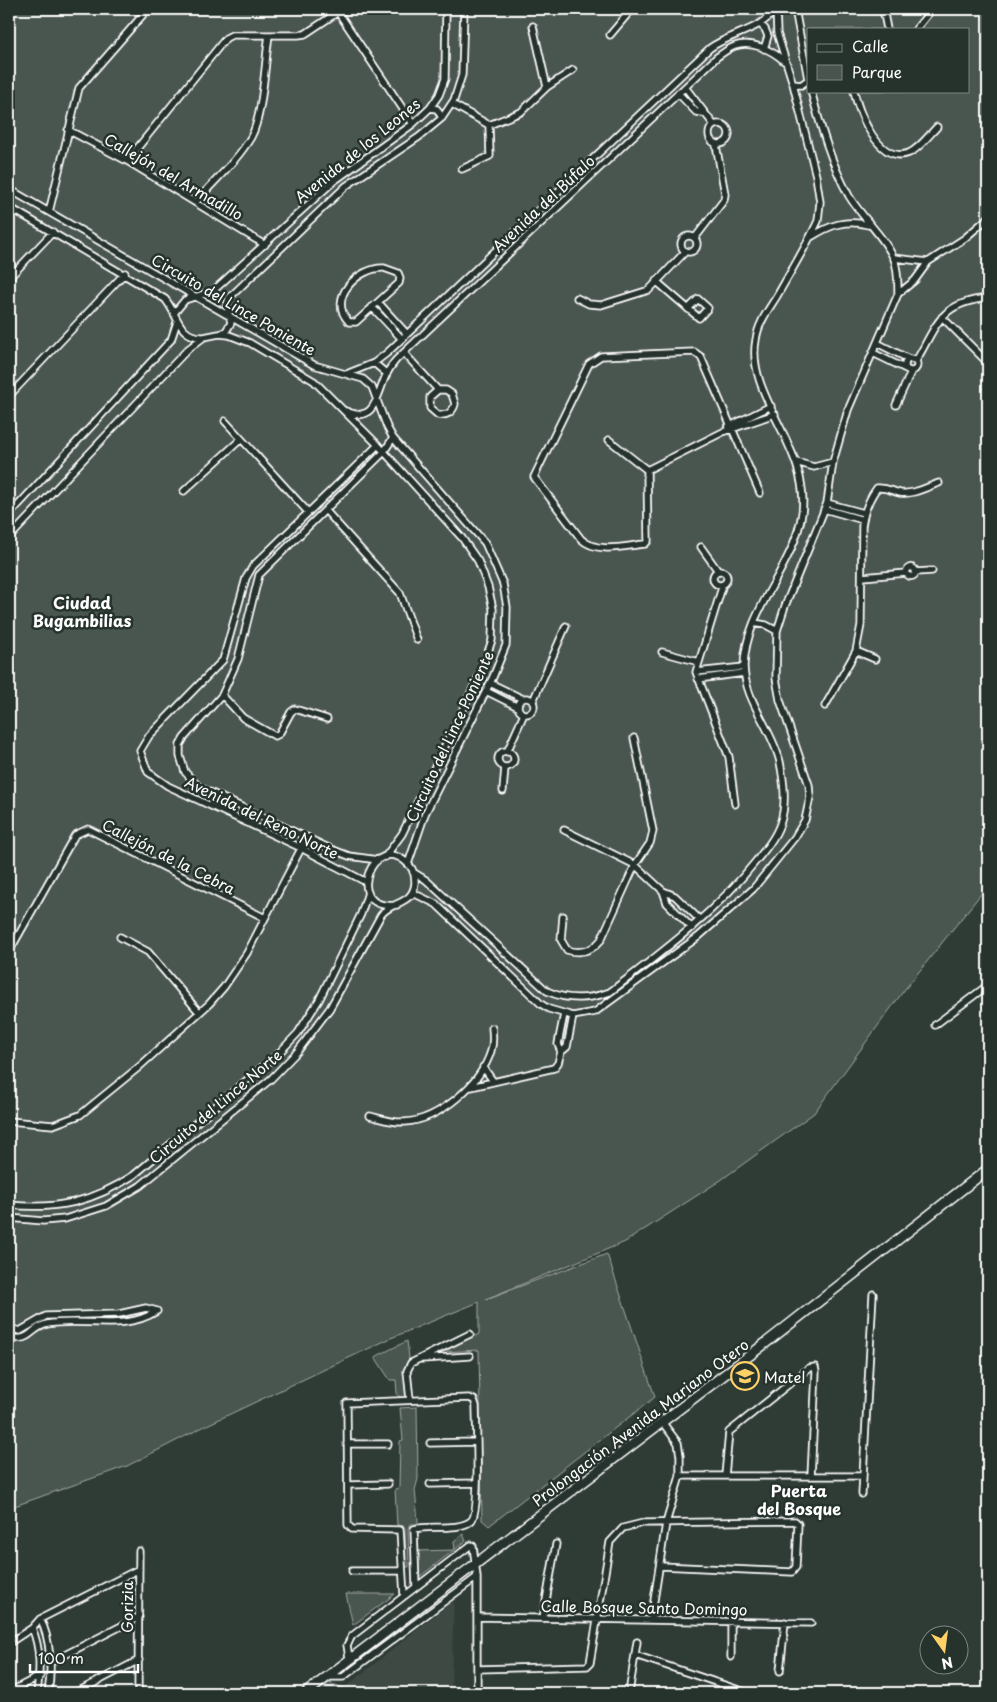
<svg xmlns="http://www.w3.org/2000/svg" width="997" height="1702" viewBox="0 0 997 1702" font-family="'Playpen Sans',sans-serif">
  <style>
    .built { fill: #3c4842 }
    .green { fill: #4a544f; stroke: #a4aaa7; fill-rule: evenodd }
    .lines { fill: none; stroke-linecap: round; stroke-linejoin: round }
    .street-casing { stroke: #fff; stroke-width: 9 }
    .secondary-casing { stroke: #fff; stroke-width: 12 }
    .street { stroke: #26332d; stroke-width: 5.5 }
    .secondary { stroke: #26332d; stroke-width: 9 }
    .labels { text-anchor: middle; dominant-baseline: central; stroke-width: 5; stroke-linejoin: round; paint-order: stroke }
    .street-label { font-size: 15px; fill: #fff; stroke: #26332d }
    .poi-label { font-size: 15px; fill: #fff; stroke: #26332d; text-anchor: start }
    .neighbourhood-label { font-size: 16px; font-weight: bold; fill: #fff; stroke: #26332d }
  </style>
  <rect width="100%" height="100%" fill="#2f3b35"/>
  <filter id="ink" filterUnits="userSpaceOnUse"><feTurbulence type="fractalNoise" baseFrequency=".02" numOctaves="2"/><feDisplacementMap in="SourceGraphic" scale="10" xChannelSelector="R" yChannelSelector="G"/><feConvolveMatrix kernelMatrix="1 2 1 2 8 2 1 2 1" color-interpolation-filters="sRGB"/></filter>
  <g filter="url(#ink)">
    <path class="built" d="M454,1600L451,1693H344V1688Z"/>
    <path class="green" d="M9,9H988V885L902,993L814,1113L721,1180L625,1242L486,1299L607,1254L655,1397L489,1526L482,1520L479,1350L443,1352L479,1334V1302L391,1338L209,1424L127,1466L9,1508ZM808,29H968V91H808Z
      M407,1341L409,1358L406,1400H401L397,1393L396,1380H390L375,1357Z
      M417,1407L418,1479L415,1490L418,1521L417,1524H411L408,1528L409,1567H406L405,1529L404,1526L397,1525L395,1489L399,1488L400,1441L403,1440L400,1408Z
      M463,1534L466,1541L418,1578L417,1560L419,1564L416,1551L455,1550L454,1541Z
      M346,1594H395L353,1625Z
      M329,1683L344,1688V1693H315Z"/>
    <g class="lines">
      <defs>
        <path id="street" d="M336,9L413,124
          M795,9L808,79
          M883,9L887,29
          M760,24L765,29L768,36L764,49
          M533,26L547,87
          M916,29L932,9
          M610,35L632,9
          M793,84L801,85L808,80
          M685,87L714,125
          M854,91C858,112 879,165 909,153C919,149 929,135 937,127
          M678,93L696,112L703,113
          M452,104L489,125
          M430,108L437,109L442,118
          M709 134a10 10 0 1 1 20 0a10 10 0 1 1-20 0Z
          M489,125L521,112L547,87L573,70
          M68,130L127,161L265,245
          M127,161L226,38L232,35H298L305,34L338,12
          M462,169L490,156L489,125
          M9,189L314,365L363,379L372,387L387,427L393,438L485,543L503,584L507,607L506,645L493,677L425,814L408,864
          M196,202C214,181 237,161 251,137C263,116 265,61 269,35
          M9,207L165,299C178,314 178,337 202,337
          M49,212L79,88L148,9
          M681 244a8 8 0 1 1 16 0a8 8 0 1 1-16 0Z
          M811,237C830,225 846,219 868,225
          M695,238L724,200L725,194L716,145
          M894,258L928,262
          M384,268L398,273L400,278L399,283L356,322H349C326,298 359,267 384,268Z
          M9,278L53,232
          M656,281L699,318L708,308L698,299L688,309
          M898,294L915,280L928,262L965,238L988,218
          M577,298L589,304L601,305L649,290L686,251
          M378,302L407,334
          M372,307L402,339
          M175,312L185,300L213,291L334,181L413,124L430,108L439,95L445,79L446,9
          M942,317L988,363
          M222,333L226,331L231,323L227,305L229,298L346,186L419,137L442,118L454,100L462,75L464,9
          M877,343L909,359
          M404,353L438,390H446L452,394L455,404C453,412 447,416 438,415L430,408V397L438,390
          M873,353L906,369
          M905 365a6 6 0 1 1 12 0a6 6 0 1 1-12 0Z
          M916,361C938,323 940,303 988,298
          M374,363L387,374
          M349,373L374,363L387,353L710,48C731,33 760,31 775,10
          M9,396L125,273
          M896,405L911,372
          M346,411C373,424 377,398 384,380C387,372 391,366 396,360L717,57C723,53 729,48 735,46C751,40 772,50 784,61
          M225,421L307,511
          M728,427L771,406
          M609,440L647,470
          M796,462L814,467L833,462
          M647,470L648,541L645,544C624,546 597,554 581,539L534,477L589,364L601,356L694,352L701,357L760,493
          M647,470L723,432L775,414
          M184,491L240,440
          M827,503L864,513
          M824,509L863,520
          M326,511L400,593L417,640
          M9,515L171,340L177,322
          M9,538L188,349L204,337L219,334L229,335L250,343L314,381L378,445L462,538L478,561L488,587L493,609L492,640L482,670L402,834L385,857
          M701,547L718,571
          M906.5 572a4.5 4.5 0 1 1 9 0a4.5 4.5 0 1 1-9 0Z
          M713 578a7 7 0 1 1 14 0a7 7 0 1 1-14 0Z
          M916,572L932,571
          M863,577L906,573
          M723,584L696,672L729,757L735,804
          M754,623L766,625L777,631
          M856,651L875,659
          M662,652L699,662
          M696,672L744,667
          M698,679L744,673
          M490,683L523,699
          M486,691L518,707
          M222,695L243,718L275,736L279,734L291,712L295,709L327,719
          M518 706a8 8 0 1 1 16 0a8 8 0 1 1-16 0Z
          M533,701L566,626
          M825,706L856,651L861,625L862,526C864,512 868,500 877,488C887,487 891,491 900,493C913,495 927,487 939,483
          M498 759a8 8 0 1 1 16 0a8 8 0 1 1-16 0Z
          M507,752L524,714
          M503,791L505,767
          M564,830L635,865L663,891L675,896L700,920
          M378,860L349,856L331,849L199,787L185,772L180,756V745L184,738L222,695L238,659L259,575L383,453L393,438
          M413,872L426,880L547,991C568,1001 588,1000 610,992C662,952 715,913 756,861C765,850 775,838 780,824C787,804 784,782 780,762C773,730 744,700 744,666C745,610 794,568 802,513C811,449 745,395 756,340C758,323 769,309 777,296C791,271 806,247 818,221L820,202L816,176L793,84L777,33L776,9
          M366,882L301,848L168,786L148,772L140,751L149,736L223,660L246,578L253,566L378,445
          M663,891L667,903L692,928
          M410,896L415,894L436,904L541,1004L549,1009L573,1016L595,1012L698,937L753,889L795,837L805,820L810,797L809,785L780,700L776,678L777,631L785,606L827,503L833,462L848,410L898,294C898,283 898,269 894,259C884,236 862,218 849,196C831,163 821,128 811,91
          M563,916L561,940L567,950C580,954 592,951 601,940L635,865L650,843L653,831L634,738
          M120,937L148,952L199,1012
          M9,952L75,835L88,829L265,918
          M935,1025L988,985
          M561,1052L558,1044L564,1014
          M483,1067L493,1081
          M471,1087L554,1068L558,1063L561,1052L567,1047L573,1016
          M370,1116C382,1119 393,1123 405,1122C439,1120 481,1084 491,1051C493,1044 493,1036 492,1028
          M9,1121L53,1125L80,1115L139,1067L209,1004L224,987L247,953L307,837
          M9,1205C58,1210 93,1202 134,1175L278,1054L298,1033L319,1000L361,914L368,892
          M9,1218L43,1221L65,1219L106,1206L140,1186L271,1079L297,1052L330,1008L381,915C391,901 414,905 415,882C415,876 413,869 409,865C374,827 340,913 397,905
          M9,1328L20,1331L46,1316L119,1314L146,1308L157,1311
          M9,1337C31,1343 30,1328 47,1324C82,1317 123,1333 157,1311
          M422,1359L470,1356
          M410,1400L407,1371L411,1363L470,1334
          M430,1443L477,1442
          M347,1444H388
          M680,1476H862
          M725,1476L729,1432L809,1368L815,1367L816,1372L811,1476
          M430,1484L477,1483
          M348,1485L388,1484
          M862,1494L873,1294
          M352,1571H402
          M404,1596L400,1530L352,1529L348,1525L347,1403L469,1398L474,1400L476,1406C476,1423 481,1513 471,1521C459,1531 429,1525 414,1529L416,1587
          M477,1617L811,1623
          M543,1618L556,1544
          M40,1619C51,1639 52,1670 48,1693
          M651,1620L666,1523L680,1476V1456L678,1443L662,1422
          M32,1628C41,1649 40,1670 37,1693
          M9,1643L32,1628L40,1619L139,1569
          M635,1655L748,1693
          M731,1657V1621
          M349,1658L347,1645L352,1636L471,1545L473,1546L477,1577V1693
          M49,1663L139,1617
          M478,1669L587,1666L590,1663L610,1542L623,1528L643,1523L795,1521L798,1524L796,1567L792,1572L661,1566
          M780,1671L785,1622
          M326,1677H343L477,1577
          M9,1692L40,1676
          M75,1693L139,1660
          M138,1693L139,1551
          M629,1693L637,1642"/>
        <path id="secondary" d="M306,1693L758,1349L988,1169"/>
      </defs>
      <use href="#street" class="street-casing"/>
      <use href="#secondary" class="secondary-casing"/>
      <use href="#street" class="street"/>
      <use href="#secondary" class="secondary"/>
    </g>
  </g>
  <defs>
    <symbol id="school-ring" viewBox="-11 -11 22 22"><circle r="9.5" fill="#26332d" stroke="#ffd166" stroke-width="1.5"/><path d="M0-5L7-2L0 1L-7-2ZM-4 1L0 2.5L4 1V4Q0 6-4 4Z" fill="#ffd166"/></symbol>
  </defs>
  <g fill-rule="evenodd">
    <use href="#school-ring" x="729" y="1360" width="32" height="32"/>
  </g>
  <g class="labels">
    <g class="street-label">
      <text transform="translate(357 150) rotate(-39)">Avenida de los Leones</text>
      <text transform="translate(174 176) rotate(30)">Callejón del Armadillo</text>
      <text transform="translate(543 203) rotate(-43)">Avenida del Búfalo</text>
      <text transform="translate(234 304) rotate(30)">Circuito del Lince Poniente</text>
      <text transform="translate(449 736) rotate(-65)">Circuito del Lince Poniente</text>
      <text transform="translate(262 817) rotate(26)">Avenida del Reno Norte</text>
      <text transform="translate(169 856) rotate(27)">Callejón de la Cebra</text>
      <text transform="translate(215 1106) rotate(-40)">Circuito del Lince Norte</text>
      <text transform="translate(640 1422) rotate(-37)">Prolongación Avenida Mariano Otero</text>
      <text transform="translate(126 1607) rotate(-90)">Gorizia</text>
      <text transform="translate(644 1607) rotate(1)">Calle Bosque Santo Domingo</text>
    </g>
    <g class="poi-label">
      <text x="764" y="1376">Matel</text>
    </g>
    <g class="neighbourhood-label">
      <text x="82" y="602">Ciudad<tspan x="82" dy="18">Bugambilias</tspan></text>
      <text x="799" y="1490">Puerta<tspan x="799" dy="18">del Bosque</tspan></text>
    </g>
  </g>
  <rect width="997" height="1702" fill="none" stroke="#26332d" stroke-width="30"/>
  <rect x="15" y="15" width="967" height="1672" fill="none" stroke="#fff" stroke-width="2" filter="url(#ink)"/>
  <rect x="807" y="28" width="162" height="65" fill="#26332d" stroke="#7d8581"/>
  <rect x="817" y="44" width="25" height="8" fill="#26332d" stroke="#7d8581"/>
  <text x="852" y="52" font-size="15" fill="#ffffff">Calle</text>
  <rect x="817" y="65" width="25" height="15" fill="#4a544f" stroke="#7d8581"/>
  <text x="852" y="78" font-size="15" fill="#ffffff">Parque</text>
  <g transform="translate(944 1650) rotate(166)"><circle r="24" fill="#26332d" stroke="#7d8581"/>
  <path d="M0-4L9 19L0 12L-9 19Z" fill="#ffd166"/>
  <text y="-8" font-size="14" font-weight="bold" text-anchor="middle" fill="#ffffff">N</text>
  </g>
  <path d="M30 1664v8h108v-8" fill="none" stroke="#ffffff" stroke-width="2.5"/>
  <text x="38" y="1664" font-size="15" fill="#ffffff" stroke="#26332d" stroke-width="4" paint-order="stroke">100 m</text>
</svg>
